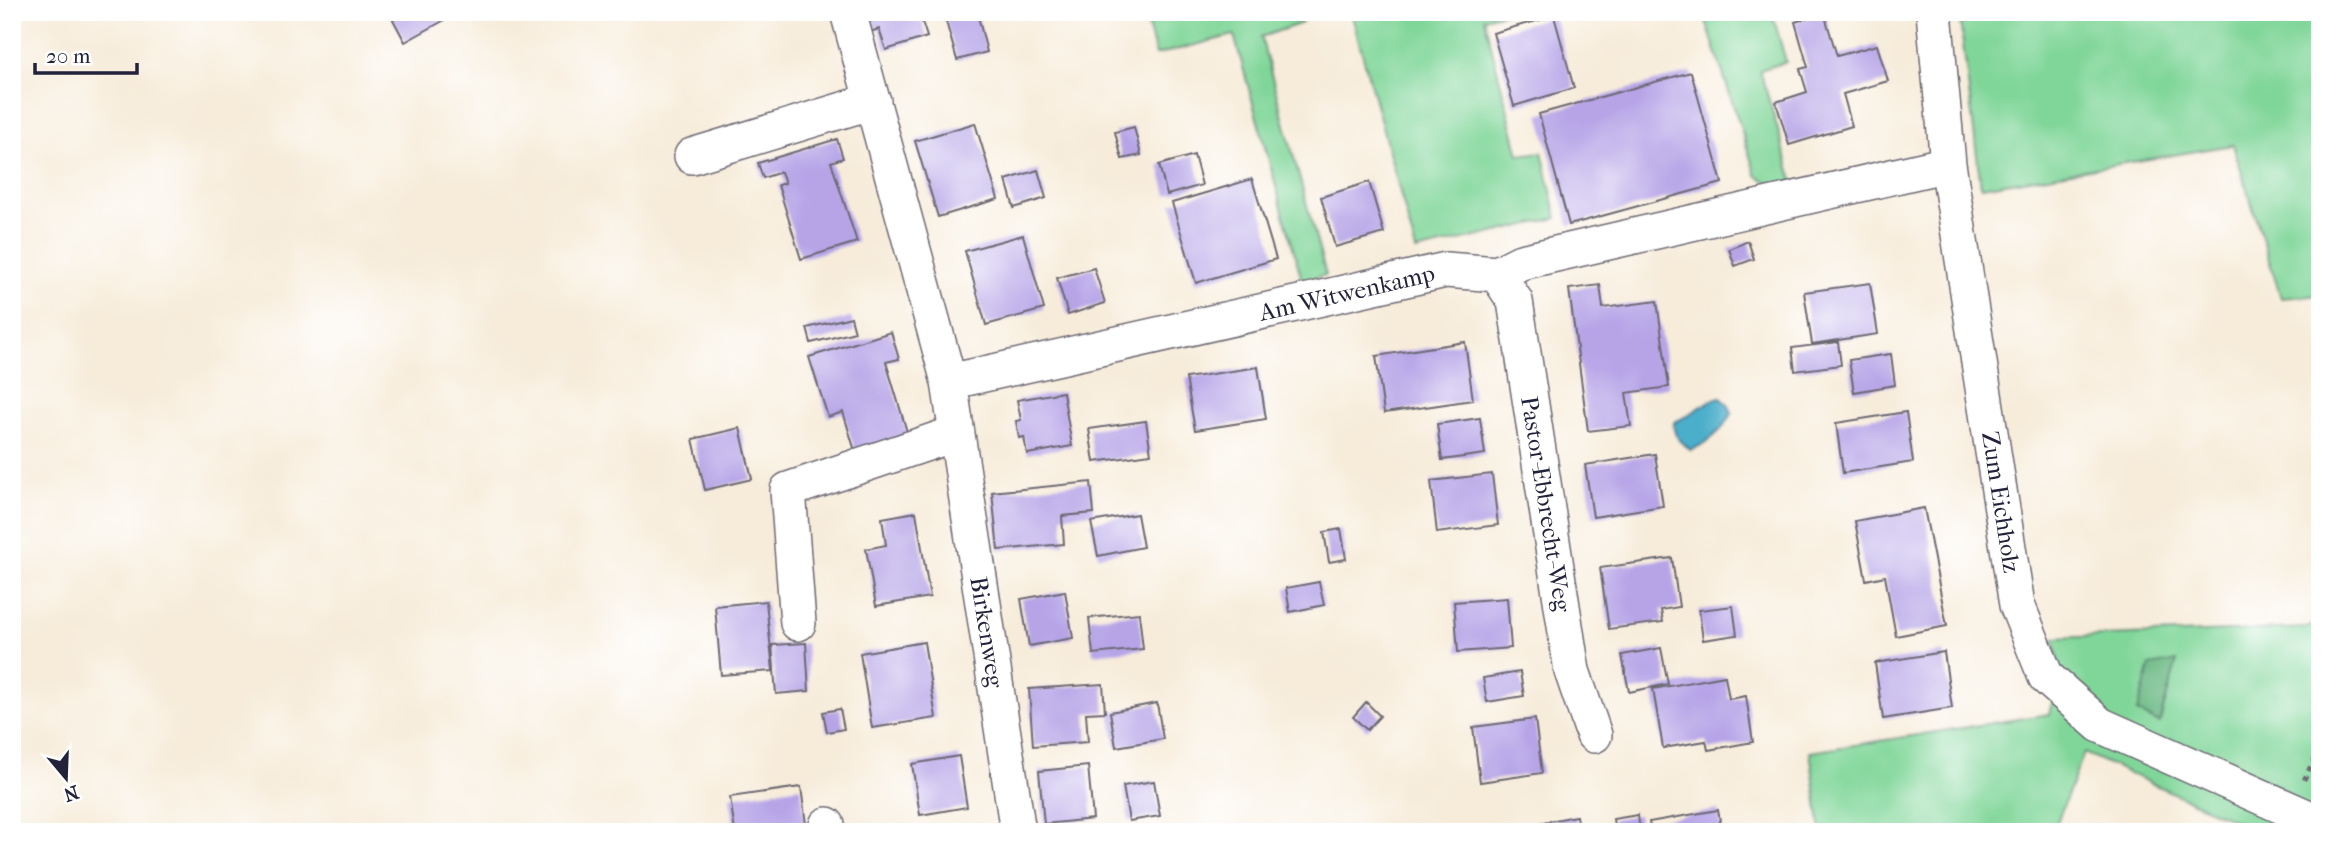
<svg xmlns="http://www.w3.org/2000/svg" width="2332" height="844" viewBox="0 0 2332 844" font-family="'IM FELL French Canon',serif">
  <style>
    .green { fill: #80d699; stroke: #517c6a; stroke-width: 2; fill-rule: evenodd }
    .forest { fill: #68b781; stroke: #456c5e; stroke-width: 2 }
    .water { fill: #4baeca; stroke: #366882; stroke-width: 2 }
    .building { fill: #b6a4e7 }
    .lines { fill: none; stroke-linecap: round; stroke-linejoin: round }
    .minor-casing { stroke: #6d6973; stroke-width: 38 }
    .path { stroke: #6d6973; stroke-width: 4.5; stroke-dasharray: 5 5; stroke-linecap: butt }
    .minor { stroke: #fff; stroke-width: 35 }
    .labels { text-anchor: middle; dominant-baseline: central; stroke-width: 5; stroke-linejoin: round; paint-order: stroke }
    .street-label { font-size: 24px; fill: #22223b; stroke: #fff }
  </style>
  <rect width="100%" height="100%" fill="#fff"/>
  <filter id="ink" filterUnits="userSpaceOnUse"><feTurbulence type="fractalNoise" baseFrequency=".0143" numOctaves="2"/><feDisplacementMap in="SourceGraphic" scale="14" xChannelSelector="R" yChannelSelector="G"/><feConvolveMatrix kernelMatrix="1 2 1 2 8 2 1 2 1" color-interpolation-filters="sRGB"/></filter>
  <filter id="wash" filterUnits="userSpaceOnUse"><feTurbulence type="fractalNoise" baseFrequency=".00686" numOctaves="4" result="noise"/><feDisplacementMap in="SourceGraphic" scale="28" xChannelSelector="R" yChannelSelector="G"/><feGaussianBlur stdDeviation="1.57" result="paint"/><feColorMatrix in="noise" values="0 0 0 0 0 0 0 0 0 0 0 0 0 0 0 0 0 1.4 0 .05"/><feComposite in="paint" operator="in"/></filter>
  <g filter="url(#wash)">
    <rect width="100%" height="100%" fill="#f7ecda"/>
    <path class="green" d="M1144,12H1299L1302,23L1261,37L1326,275L1302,280L1234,35L1156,55Z
      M1351,12H1509L1484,18L1519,155L1542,152L1557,218L1416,251Z
      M1703,12H1772L1786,62L1760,70L1794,184L1775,186L1756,175Z
      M1959,12H2320V295L2281,298L2233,145L1981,187Z
      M2320,620V832H2260L2084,753L2053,832H1821L1810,752L2049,714L2060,669L2054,638L2307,628ZM2176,661L2160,722L2137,712Z"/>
    <path class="forest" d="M2177,661L2159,723L2137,712L2150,666Z"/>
    <path class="water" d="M1720,397L1728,404L1732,413C1725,429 1706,445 1690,450C1681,440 1672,437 1674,422C1691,416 1704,401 1720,397Z"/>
    <g id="blocks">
      <path class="building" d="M389,12H459L405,42Z
        M864,12H919L927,37L886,50L879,29L870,32Z
        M964,12H977L987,52L957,60L945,18Z
        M1824,13L1837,56L1877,45L1888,81L1843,94L1852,126L1789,145L1776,102L1807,92L1800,69L1808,67L1795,22Z
        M1554,16L1574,88L1514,106L1493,33Z
        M1691,72L1722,183L1569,225L1539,114Z
        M975,123L998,199L938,217L915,141Z
        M1134,127L1141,155L1122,159L1115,132Z
        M837,139L843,158L831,162L857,242L801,259L778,185L785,183L781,172L763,178L758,163Z
        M1194,155L1202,185L1167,195L1159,165Z
        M1038,170L1046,198L1014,208L1006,180Z
        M1252,179L1276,259L1196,283L1172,203Z
        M1369,182L1384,233L1335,247L1321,197Z
        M1023,235L1044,309L986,325L965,251Z
        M1748,241L1754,259L1735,266L1729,249Z
        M1094,268L1105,303L1068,315L1057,278Z
        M1870,283L1878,334L1812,344L1804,292Z
        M1600,285L1603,308L1657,301L1669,387L1626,393L1631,426L1588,431L1569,289Z
        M851,317L855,332L811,343L807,328Z
        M891,332L899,359L886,362L908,435L855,451L843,412L828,417L809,357Z
        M1465,342L1473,400L1384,413L1376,356Z
        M1838,342L1841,365L1795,371L1792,348Z
        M1891,354L1895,385L1854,392L1849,360Z
        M1258,367L1266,419L1195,430L1186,378Z
        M1063,392L1072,446L1027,454L1024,437L1019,438L1016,421L1021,420L1017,400Z
        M1906,412L1913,462L1843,473L1836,423Z
        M1480,418L1485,454L1442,460L1437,424Z
        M1146,421L1151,454L1094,462L1089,429Z
        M740,428L752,479L705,490L693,439Z
        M1655,454L1663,506L1593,517L1585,465Z
        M1492,474L1498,525L1437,533L1431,481Z
        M1091,482L1094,513L1062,516L1064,544L998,550L992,492Z
        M1924,508L1947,626L1896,636L1885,576L1866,580L1855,521Z
        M916,512L930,597L876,606L866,549L886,545L882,518Z
        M1137,514L1143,547L1098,556L1091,522Z
        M1341,529L1346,559L1329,562L1324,532Z
        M1672,558L1679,607L1661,610L1663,622L1609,629L1600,568Z
        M1319,582L1324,605L1290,612L1286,588Z
        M1065,591L1073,638L1029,646L1021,599Z
        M1507,598L1511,648L1458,652L1454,602Z
        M766,601L773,671L721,675L715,606Z
        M1733,606L1737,635L1703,640L1699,610Z
        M1139,613L1143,649L1093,654L1089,618Z
        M924,642L936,718L872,728L860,653Z
        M806,643L809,691L776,694L772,645Z
        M1661,648L1668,684L1629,692L1622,655Z
        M1944,652L1952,708L1883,719L1875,663Z
        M1520,672L1524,696L1487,702L1483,678Z
        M1725,676L1729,699L1746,696L1753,742L1708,750L1706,741L1663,748L1653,689Z
        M1103,684L1105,712L1086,713L1088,742L1033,746L1029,689Z
        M1366,702L1380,716L1367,730L1353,717Z
        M1157,703L1163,739L1116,747L1110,712Z
        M840,709L844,729L827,732L823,712Z
        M1535,719L1542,773L1480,782L1473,727Z
        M959,756L967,807L920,815L912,764Z
        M1088,766L1093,819L1044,824L1039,771Z
        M1154,781L1160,816L1129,821L1123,786Z
        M801,787L807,832H735L730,797Z
        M1718,810L1722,832H1651L1649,822Z
        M1638,815L1640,832H1615L1613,819Z
        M1576,816L1579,832H1524L1523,826Z"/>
    </g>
  </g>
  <g filter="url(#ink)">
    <use href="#blocks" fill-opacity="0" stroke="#6d6973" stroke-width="2"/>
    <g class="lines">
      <defs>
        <path id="minor" d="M848,12L949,382L1018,832
          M1934,12L1948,164L2017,605L2046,677L2100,725L2320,823
          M692,156L873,101
          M1497,274L1515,301L1572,671L1594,735
          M949,382L1446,270L1497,274L1521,262L1948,164
          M798,623L788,490L957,433
          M827,825L828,832"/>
      </defs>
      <use href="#minor" class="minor-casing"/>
      <path class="path" d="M2304,780L2320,746"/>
      <use href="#minor" class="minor"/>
    </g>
  </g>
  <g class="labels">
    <g class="street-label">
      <text transform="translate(1347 293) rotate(-13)">Am Witwenkamp</text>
      <text transform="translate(2001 502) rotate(81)">Zum Eichholz</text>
      <text transform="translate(1546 504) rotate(81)">Pastor-Ebbrecht-Weg</text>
      <text transform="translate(987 632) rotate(81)">Birkenweg</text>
    </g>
  </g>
  <rect width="2332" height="844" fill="none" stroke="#fff" stroke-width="42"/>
  <g transform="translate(66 778) rotate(161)" stroke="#ffffff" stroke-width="5" paint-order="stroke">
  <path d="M0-5L12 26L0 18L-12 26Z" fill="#22223b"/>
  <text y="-10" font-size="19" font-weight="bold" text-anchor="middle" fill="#22223b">N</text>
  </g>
  <path d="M35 63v10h102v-10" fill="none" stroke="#22223b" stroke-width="3.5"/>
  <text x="46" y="63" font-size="21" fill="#22223b" stroke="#ffffff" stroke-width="5" paint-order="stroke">20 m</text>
</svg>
